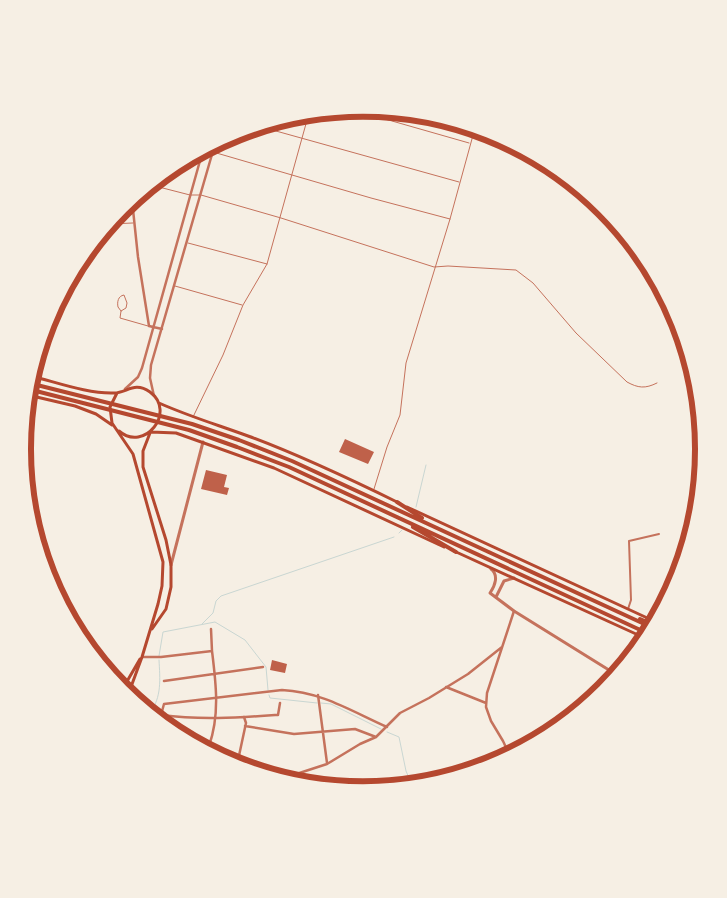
<svg xmlns="http://www.w3.org/2000/svg" width="727" height="898" viewBox="0 0 727 898" font-family="'IBM Plex Sans',sans-serif">
  <style>
    .green { fill: #e2e4dc }
    .lines { fill: none; stroke-linecap: round; stroke-linejoin: round }
    .stream { stroke: #c9d6d2; stroke-width: 1 }
    .building { fill: #bf614a }
    .service { stroke: #c5725c; stroke-width: 1 }
    .pedestrian { stroke: #c5725c; stroke-width: 2 }
    .minor { stroke: #c5725c; stroke-width: 2.5 }
    .tertiary { stroke: #c5725c; stroke-width: 3 }
    .secondary { stroke: #b5482f; stroke-width: 3 }
    .trunk { stroke: #b5482f; stroke-width: 4 }
    .rim { fill: none; stroke: #b5482f; stroke-width: 6 }
  </style>
  <rect width="100%" height="100%" fill="#f6efe4"/>
  <path class="green" d="M132,200L134,215L116,216Z"/>
  <g class="lines">
    <path class="stream" d="M416,507L426,465
      M399,533L402,530
      M202,624L213,613L216,601L221,596L394,537
      M159,656L163,632L215,622L245,640L266,667L268,690
      M269,695L270,698L317,703
      M321,703L331,704L381,729
      M150,713C162,697 160,679 159,660
      M387,732L399,737L406,771L412,785"/>
  </g>
  <path class="building" d="M345,439L374,452L368,464L339,452Z
    M206,470L227,475L224,487L229,488L227,495L201,489Z
    M272,660L287,664L285,673L270,670Z
    M596,688L605,690L593,700Z"/>
  <g class="lines">
    <path class="service" d="M350,109L469,143
      M258,126L459,182
      M213,152L371,198L450,219
      M151,185L190,195H201L281,218L434,267L448,266L516,270L533,283L576,333L627,382C638,388 645,389 657,383
      M109,224L133,223
      M188,243L267,264
      M175,286L242,305
      M121,311L118,307C117,302 118,296 124,295L127,303L126,308L121,311L120,318L148,326
      M193,417L223,355L243,305L267,264L309,113
      M374,489L387,447L400,415L406,363L450,219L475,128"/>
    <path class="pedestrian" d="M628,609L631,600L629,541L659,534"/>
    <path class="minor" d="M132,200L138,257L149,326L162,329
      M125,389L138,377L142,368L203,150
      M154,396L150,378L151,365L215,144
      M211,629L212,651
      M142,657H161L212,651C216,683 220,715 209,746L204,749
      M164,681L263,667
      M446,687L486,703
      M318,695L327,763
      M152,715H161L164,704L282,690C322,692 351,711 387,727
      M161,715C199,720 236,718 275,715H278L280,703
      M245,726L294,734L355,729L376,737
      M510,756L503,741L491,721L486,707L487,693L514,611
      M237,765L246,723L244,717
      M281,779L327,764L360,744L376,737L400,713L429,698L468,674L502,647"/>
    <path class="tertiary" d="M171,565L203,442
      M491,569C499,575 495,586 490,593L514,611L617,675
      M496,597L504,581L514,578"/>
    <path class="secondary" d="M31,376C56,382 88,394 114,393C127,393 134,381 150,392C177,412 144,453 119,431
      M117,393L110,407L112,423L133,454L163,562L162,586L158,604L142,657L128,695
      M28,395L75,406L96,414L112,425
      M159,403C188,416 218,425 248,436C300,455 350,479 399,503
      M151,432L176,433L274,468L444,547
      M150,433L143,451V467L166,540L171,565V587L166,609L152,629
      M407,507L656,622
      M454,551L647,639
      M122,690L140,659"/>
    <path class="trunk" d="M29,383L192,424L239,440L292,461L653,628
      M28,389L189,430L237,447L289,467L649,634
      M397,502L422,518
      M413,527L456,552
      M640,619L654,625"/>
  </g>
  <path d="M0 0H727V898H0ZM31 449a332 332 0 1 1 664 0a332 332 0 1 1-664 0Z" fill="#f6efe4" fill-rule="evenodd"/>
  <path class="rim" d="M31 449a332 332 0 1 1 664 0a332 332 0 1 1-664 0Z"/>
</svg>
